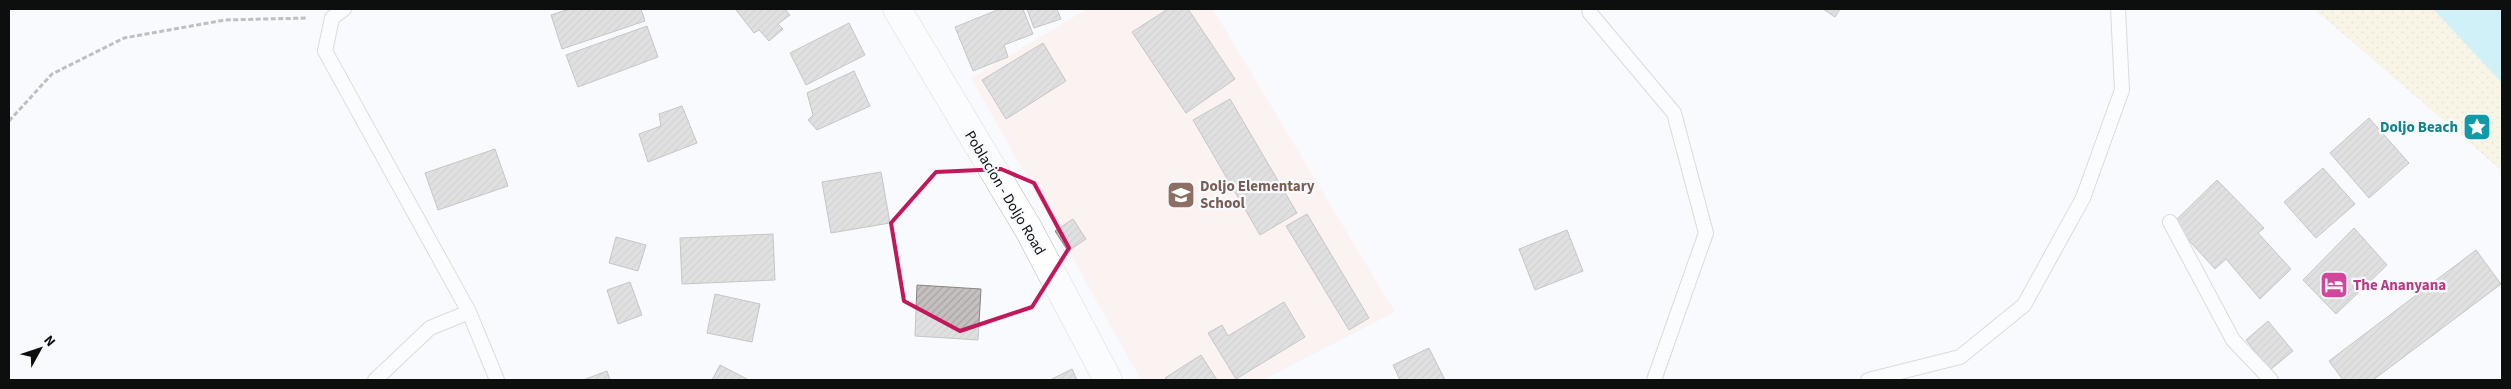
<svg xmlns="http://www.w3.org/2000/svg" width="2511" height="389" viewBox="0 0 2511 389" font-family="'Source Sans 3',sans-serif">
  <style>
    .commercial { fill: #feece2 }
    .sand { fill: url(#sand-dots) }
    .water { fill: #9fe7ef }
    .building { fill: url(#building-hatch); stroke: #898685 }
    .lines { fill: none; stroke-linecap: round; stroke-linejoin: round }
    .lane-casing { stroke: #b5b7ba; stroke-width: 16 }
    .secondary-casing { stroke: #b5b7ba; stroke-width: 29 }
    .path { stroke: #77797a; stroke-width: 3; stroke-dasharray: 5 2.5; stroke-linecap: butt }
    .lane { stroke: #fff; stroke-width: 14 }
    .secondary { stroke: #fff; stroke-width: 28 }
    .marked { fill: none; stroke: #c2185b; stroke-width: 4; stroke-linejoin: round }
    .labels { text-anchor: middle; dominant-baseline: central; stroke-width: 4.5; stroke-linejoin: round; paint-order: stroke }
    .culture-label { font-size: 15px; font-weight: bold; fill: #0d838f; stroke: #f8fafd; text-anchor: end }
    .education-label { font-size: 15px; font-weight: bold; fill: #785e54; stroke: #f8fafd; text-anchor: start }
    .street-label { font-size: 15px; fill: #0d0e0e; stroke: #f8fafd }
    .hotel-label { font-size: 15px; font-weight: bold; fill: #b23c85; stroke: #f8fafd; text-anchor: start }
  </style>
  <defs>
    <pattern id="sand-dots" width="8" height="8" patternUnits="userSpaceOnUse" patternTransform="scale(1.25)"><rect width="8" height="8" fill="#faf0cb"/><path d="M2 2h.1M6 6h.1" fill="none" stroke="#d5cdad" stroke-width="1.8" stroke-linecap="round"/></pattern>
    <pattern id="building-hatch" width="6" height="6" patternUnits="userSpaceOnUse" patternTransform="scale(1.25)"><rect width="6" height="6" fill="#c4c0bf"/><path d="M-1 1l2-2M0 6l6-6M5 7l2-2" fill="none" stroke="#a7a4a3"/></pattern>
  </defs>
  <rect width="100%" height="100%" fill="#f8fafd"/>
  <path class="commercial" d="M1087,9H1213L1395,312L1263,380H1141L971,78Z"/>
  <path class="sand" d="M2314,9H2433L2502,83V171Z"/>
  <path class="water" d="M2433,9H2502V83Z"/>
  <path class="building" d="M569,9H641L645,21L562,49L551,15Z
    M739,9H785L790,15L778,24L783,29L769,41L759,30L754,33L736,10Z
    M1000,9H1023L1033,34L1004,45L1008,57L973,71L955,27Z
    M1027,9H1057L1061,19L1034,28Z
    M1168,9H1188L1235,79L1186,113L1132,32Z
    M1823,9H1840L1835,17Z
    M849,23L865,55L806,85L790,53Z
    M647,26L658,57L578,87L566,55Z
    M1043,43L1066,81L1006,119L982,80Z
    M854,71L870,106L817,130L808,120L813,115L807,93Z
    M1230,99L1297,213L1260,235L1193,120Z
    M682,106L697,143L648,162L639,134L661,126L659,114Z
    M2369,118L2409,163L2369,198L2330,153Z
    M495,149L508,186L438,210L425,173Z
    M2323,168L2355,204L2316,238L2284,202Z
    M881,172L890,223L831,233L822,182Z
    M2217,180L2264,228L2258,233L2291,269L2260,299L2226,259L2215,269L2173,223Z
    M1307,214L1369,318L1349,330L1286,226Z
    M1073,219L1086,239L1068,251L1055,231Z
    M2354,228L2387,265L2336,314L2303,280Z
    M1567,230L1583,271L1535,290L1519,249Z
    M773,234L775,280L682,284L680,238Z
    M616,237L646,245L638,271L609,263Z
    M2476,250L2501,284L2373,380H2343L2329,361Z
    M630,282L642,315L618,324L607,290Z
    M917,285L981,289L978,340L915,336Z
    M715,294L760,304L752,342L707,333Z
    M1284,302L1305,337L1236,379L1208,333L1222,325L1228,336Z
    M2268,321L2293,351L2270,370L2246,340Z
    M1429,348L1445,380H1400L1393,365Z
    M1201,355L1217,380H1167L1165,378Z
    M720,365L749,380H712Z
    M1072,369L1077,380H1050Z
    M607,371L610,380H583Z"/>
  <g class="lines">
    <defs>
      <path id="lane" d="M344,9L332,18L325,51L469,312L497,380
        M1589,9L1590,13L1674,113L1706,233L1654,380
        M2170,222L2233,340L2271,380
        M375,380L430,328L469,312
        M1868,380L1960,357L2024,305L2083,198L2122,90L2118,9"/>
      <path id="secondary" d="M897,9L1029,230L1108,380"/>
    </defs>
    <use href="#lane" class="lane-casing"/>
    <use href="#secondary" class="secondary-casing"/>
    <path class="path" d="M9,121L52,74L124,38L225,20L306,18"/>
    <use href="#lane" class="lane"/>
    <use href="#secondary" class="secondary"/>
  </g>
  <path d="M0 0H2511V389H0ZM1001,169L1034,183L1069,248L1032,307L960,331L904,301L891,223L936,172Z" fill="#f8fafd" fill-opacity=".55" fill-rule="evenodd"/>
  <path class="marked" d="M1001,169L1034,183L1069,248L1032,307L960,331L904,301L891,223L936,172Z"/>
  <defs>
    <symbol id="sight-square" viewBox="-11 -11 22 22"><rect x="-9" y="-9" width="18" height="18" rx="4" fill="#0f9aa8" stroke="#f8fafd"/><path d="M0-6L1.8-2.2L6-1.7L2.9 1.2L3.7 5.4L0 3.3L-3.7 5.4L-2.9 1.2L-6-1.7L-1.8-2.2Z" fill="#fff"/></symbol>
    <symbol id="school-square" viewBox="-11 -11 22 22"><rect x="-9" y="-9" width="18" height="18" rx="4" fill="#8d6e63" stroke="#f8fafd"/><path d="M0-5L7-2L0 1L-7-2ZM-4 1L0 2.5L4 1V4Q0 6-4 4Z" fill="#fff"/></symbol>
    <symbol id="hotel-square" viewBox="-11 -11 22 22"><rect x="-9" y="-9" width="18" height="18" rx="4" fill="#d1479c" stroke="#f8fafd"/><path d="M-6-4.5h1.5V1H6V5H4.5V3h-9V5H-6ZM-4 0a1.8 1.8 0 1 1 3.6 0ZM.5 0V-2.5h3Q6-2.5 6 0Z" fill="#fff"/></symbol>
  </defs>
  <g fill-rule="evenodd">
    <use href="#sight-square" x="2461" y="111" width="32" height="32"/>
    <use href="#school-square" x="1165" y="179" width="32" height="32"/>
    <use href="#hotel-square" x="2318" y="269" width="32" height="32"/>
  </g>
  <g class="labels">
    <g class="culture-label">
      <text x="2458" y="127">Doljo Beach</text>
    </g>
    <g class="education-label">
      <text x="1200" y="186">Doljo Elementary<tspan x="1200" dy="17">School</tspan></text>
    </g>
    <g class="street-label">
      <text transform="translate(1005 193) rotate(59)">Poblacion - Doljo Road</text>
    </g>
    <g class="hotel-label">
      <text x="2353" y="285">The Ananyana</text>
    </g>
  </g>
  <rect width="2511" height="389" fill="none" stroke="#0d0e0e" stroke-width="20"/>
  <g transform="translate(40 349) rotate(50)" stroke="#f8fafd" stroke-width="4" paint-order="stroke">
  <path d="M0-4L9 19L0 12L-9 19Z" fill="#0d0e0e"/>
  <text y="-8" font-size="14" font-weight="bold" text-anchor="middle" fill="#0d0e0e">N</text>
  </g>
</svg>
